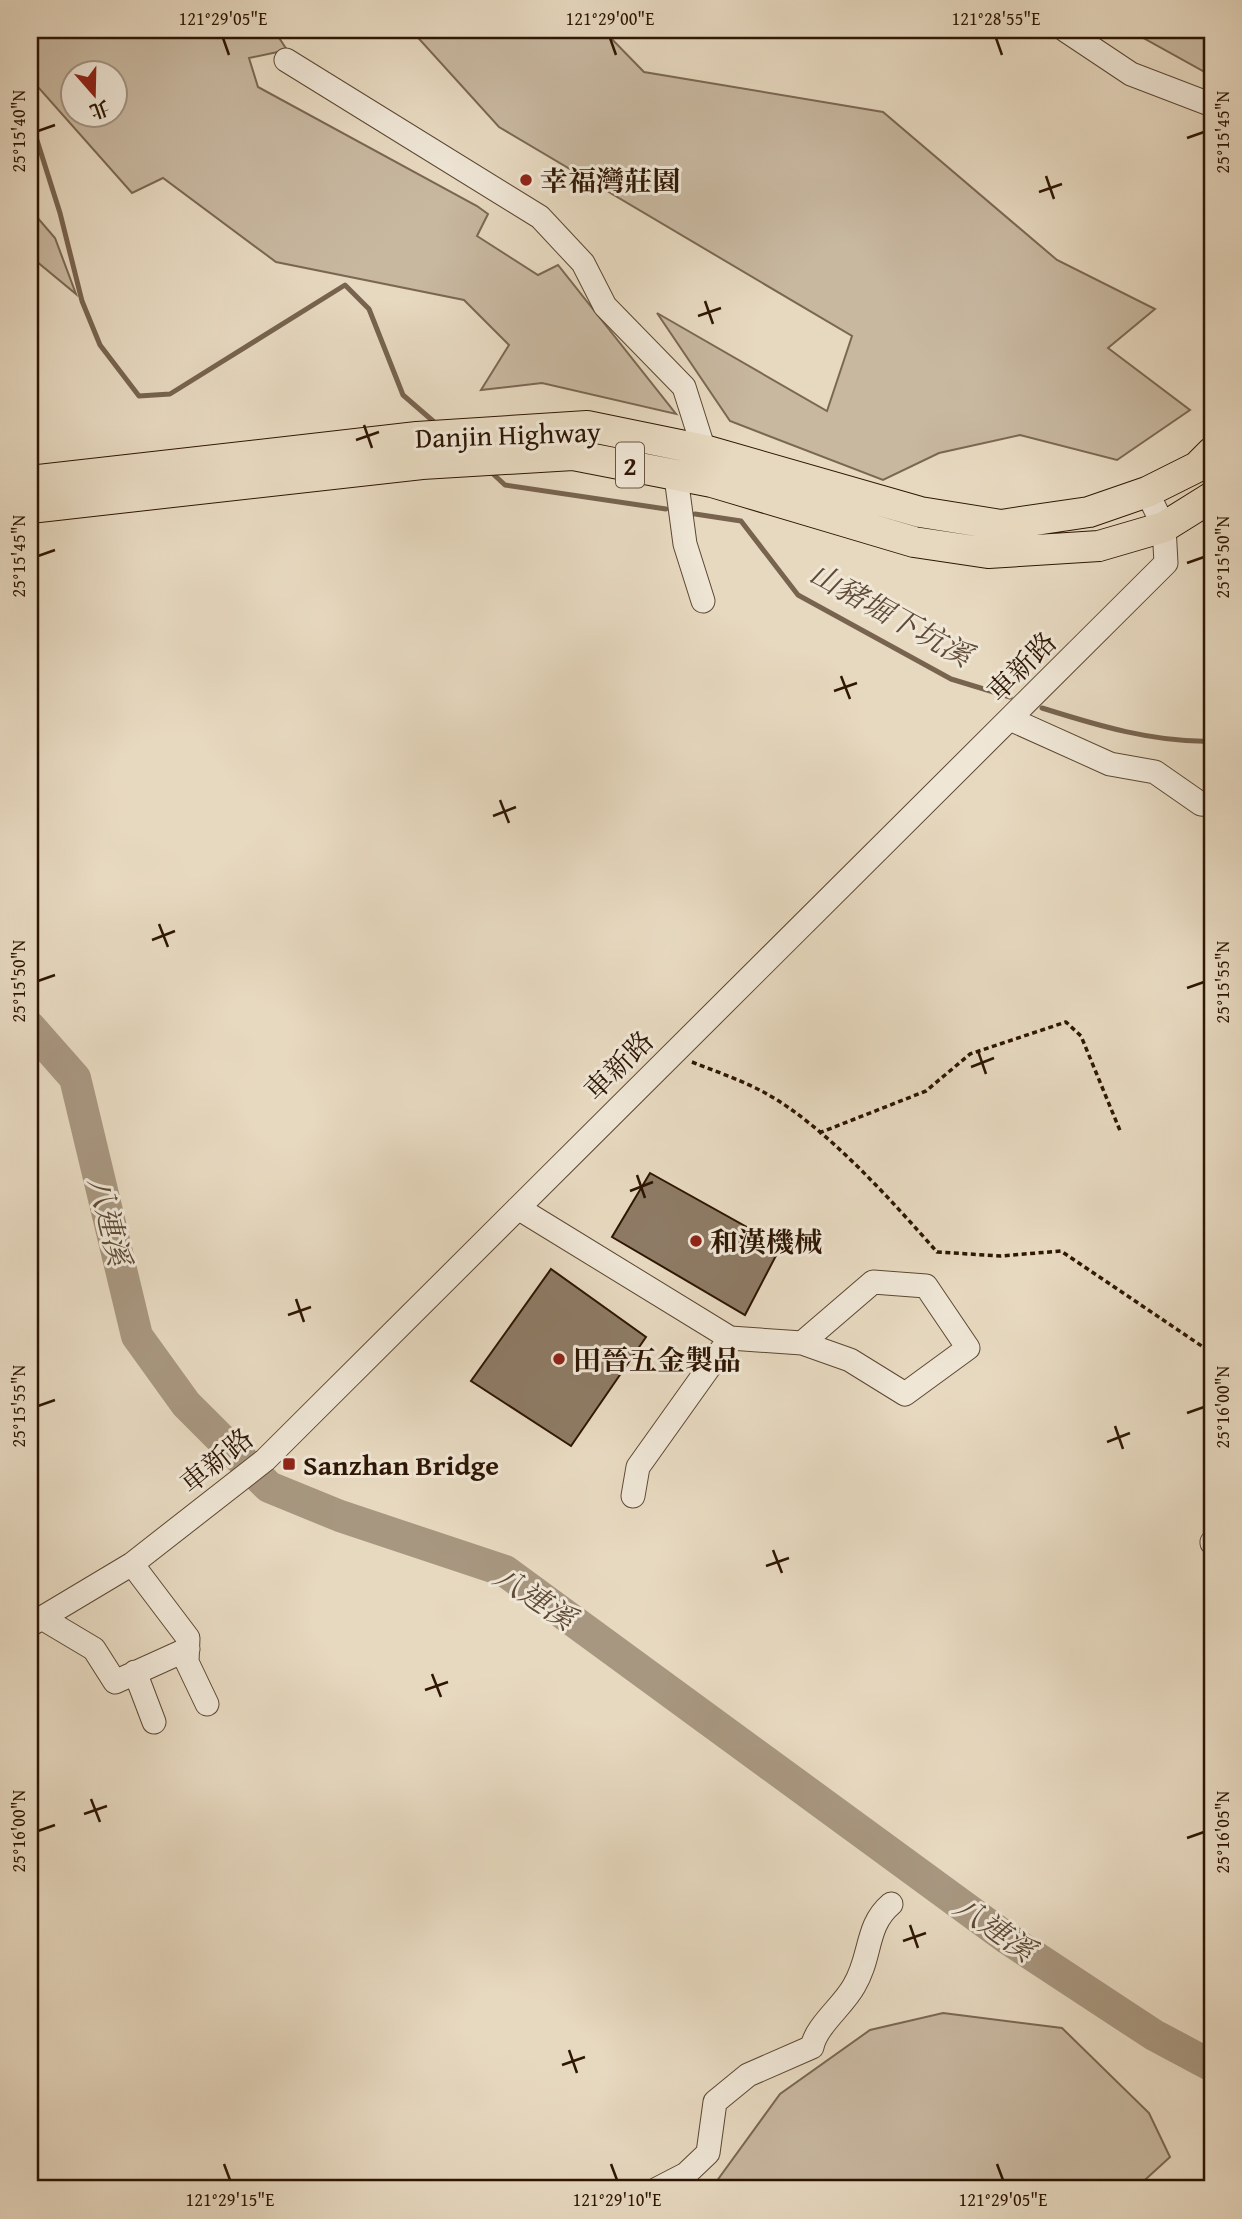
<svg xmlns="http://www.w3.org/2000/svg" width="1242" height="2219" viewBox="0 0 1242 2219" font-family="'Gentium Book Plus','Noto Serif TC',serif">
  <style>
    .green { fill: #c8b8a0; stroke: #7b6752; stroke-width: 2; fill-rule: evenodd }
    .lines { fill: none; stroke-linecap: round; stroke-linejoin: round }
    .stream { stroke: #77634e; stroke-width: 5 }
    .river { stroke: #a89780; stroke-width: 32 }
    .building { fill: #8e7b65; stroke: #2e1603; stroke-width: 2 }
    .minor-casing { stroke: #5c4732; stroke-width: 25 }
    .major-casing { stroke: #2e1603; stroke-width: 32 }
    .path { stroke: #2e1603; stroke-width: 3.5; stroke-dasharray: 5 3.5; stroke-linecap: butt }
    .minor { stroke: #efe6d6; stroke-width: 23 }
    .major { stroke: #e7d9c0; stroke-width: 30 }
    .ticks { fill: none; stroke: #2e1603; stroke-width: 2.5 }
    .poi-dot { fill: #8f2418; stroke: #efe6d6; stroke-width: 2.5 }
    .labels { text-anchor: middle; dominant-baseline: central; stroke-width: 6; stroke-linejoin: round; paint-order: stroke }
    .shield { fill: #efe6d6; stroke: #685442; stroke-width: 2 }
    .shield-label { font-size: 26px; font-weight: bold; fill: #2e1603 }
    .poi-label { font-size: 28px; font-weight: bold; fill: #2e1603; stroke: #efe6d6; text-anchor: start }
    .street-label { font-size: 28px; fill: #2e1603; stroke: #efe6d6 }
    .water-label { font-size: 30px; font-style: italic; fill: #5f4a35; stroke: #efe6d6 }
    .neatline { fill: none; stroke: #2e1603; stroke-width: 2.5 }
    .ticks-label { font-size: 18px; text-anchor: middle; fill: #2e1603 }
  </style>
  <rect width="100%" height="100%" fill="#e7d9c0"/>
  <filter id="stains"><feTurbulence type="fractalNoise" baseFrequency=".00286" numOctaves="4"/><feColorMatrix values="0 0 0 0 .2 0 0 0 0 .09 0 0 0 0 .02 0 0 0 .5 -.17"/></filter>
  <radialGradient id="worn" r=".72"><stop offset=".6" stop-color="#630" stop-opacity="0"/><stop offset="1" stop-color="#630" stop-opacity=".3"/></radialGradient>
  <path class="green" d="M30,30H274L287,50L249,58L258,87L477,206L488,214L477,236L538,275L558,265L676,414L542,383L481,390L509,345L464,300L276,262L163,178L132,193L39,88L30,85ZM74,74H116V116H74Z
    M411,30H603L644,72L883,112L1057,260L1155,309L1108,348L1190,410L1117,460L1020,435L939,453L883,480L730,421L657,313L827,411L852,336L499,127Z
    M1129,30H1212V76Z
    M30,209L55,238L76,294L30,256Z
    M943,2013L1062,2028L1149,2113L1170,2157L1135,2189H711L780,2094L870,2030Z"/>
  <g class="lines">
    <path class="stream" d="M30,128L35,134L60,213L82,301L100,345L139,396L170,394L345,285L369,309L403,395L433,421
      M491,472L505,485L666,509
      M695,514L741,521L798,595L951,679L1010,697
      M1042,708C1096,725 1155,743 1212,741"/>
    <path class="river" d="M30,1027L75,1078L137,1336L186,1404L269,1487L340,1516L505,1571L1008,1939L1154,2035L1212,2066"/>
  </g>
  <path class="building" d="M650,1173L781,1246L745,1315L612,1237Z
    M551,1269L646,1337L571,1446L471,1381Z"/>
  <g class="lines">
    <defs>
      <path id="minor" d="M1065,30L1131,74L1212,105
        M286,60L540,217L583,263L605,306L684,387L704,450
        M676,477L685,544L703,601
        M1010,719L1110,764L1155,772L1201,804L1212,805
        M518,1208L730,1338L638,1467L633,1496
        M730,1338L802,1343L850,1360L905,1394L968,1348L926,1286L873,1282L802,1343
        M1212,1542V1543
        M132,1564L188,1638L187,1662L207,1704
        M42,1618L94,1649L115,1682L188,1649
        M30,1625L132,1564L265,1460L1166,563L1164,527L1147,492
        M135,1672L154,1722
        M657,2189L686,2174L708,2153L715,2102L748,2075L812,2047C816,2026 843,2006 854,1986C872,1956 865,1926 891,1904"/>
      <path id="major" d="M30,481L417,437L587,426L704,450L920,512L1001,525L1089,512L1147,492L1197,467L1212,452
        M30,508L422,464L573,455L712,482L914,542L988,553L1099,546L1164,527L1212,497"/>
    </defs>
    <use href="#minor" class="minor-casing"/>
    <use href="#major" class="major-casing"/>
    <path class="path" d="M692,1062C717,1072 744,1081 767,1094C826,1127 892,1201 937,1252L1001,1256L1061,1251L1212,1353
      M819,1133L926,1091L970,1054L1066,1022L1081,1036L1121,1133"/>
    <use href="#minor" class="minor"/>
    <use href="#major" class="major"/>
  </g>
  <path class="ticks" d="M223,38L229,55M610,38L616,55M996,38L1002,55M38,131L55,125M1187,138L1204,132M1046,176L1054,199M1039,192L1062,184M705,301L713,324M698,316L721,308M364,425L372,448M356,440L379,432M38,556L55,550M1187,563L1204,557M841,676L850,699M834,691L857,683M500,800L509,823M493,816L516,807M159,924L168,947M152,940L175,931M38,981L55,975M1187,988L1204,982M978,1051L986,1074M971,1067L994,1058M637,1175L645,1198M630,1191L653,1182M296,1299L304,1322M288,1315L311,1307M38,1406L55,1400M1187,1413L1204,1407M1115,1426L1123,1449M1107,1442L1130,1433M773,1550L782,1573M766,1566L789,1558M432,1674L441,1697M425,1690L448,1682M91,1799L100,1822M84,1814L107,1806M38,1831L55,1825M1187,1838L1204,1832M910,1925L918,1948M903,1941L926,1933M569,2050L577,2073M562,2065L585,2057M224,2164L230,2180M611,2164L617,2180M997,2164L1003,2180"/>
  <g class="poi-dot">
    <circle cx="526" cy="180" r="7"/>
    <circle cx="696" cy="1241" r="7"/>
    <circle cx="559" cy="1359" r="7"/>
    <rect x="282" y="1457" width="14" height="14" rx="3.5"/>
  </g>
  <g class="labels">
    <rect class="shield" x="616" y="442.5" width="28" height="45" rx="5"/>
    <g class="shield-label">
      <text x="630" y="465">2</text>
    </g>
    <g class="poi-label">
      <text x="540" y="180">幸福灣莊園</text>
      <text x="710" y="1241">和漢機械</text>
      <text x="573" y="1359">田晉五金製品</text>
      <text x="303" y="1464">Sanzhan Bridge</text>
    </g>
    <g class="street-label">
      <text transform="translate(508 434) rotate(-2)">Danjin Highway</text>
      <text transform="translate(1021 666) rotate(-45)">車新路</text>
      <text transform="translate(618 1065) rotate(-45)">車新路</text>
      <text transform="translate(216 1460) rotate(-39)">車新路</text>
    </g>
    <g class="water-label">
      <text transform="translate(891 614) rotate(29)">山豬堀下坑溪</text>
      <text transform="translate(110 1221) rotate(76)">八連溪</text>
      <text transform="translate(535 1597) rotate(33)">八連溪</text>
      <text transform="translate(995 1928) rotate(35)">八連溪</text>
    </g>
  </g>
  <rect width="1242" height="2219" fill="none" stroke="#e7d9c0" stroke-width="77"/>
  <g transform="translate(94 94) rotate(160)"><circle r="33" fill="#efe6d6" stroke="#a29382" stroke-width="2"/>
  <path d="M0-5L12 26L0 18L-12 26Z" fill="#8f2418"/>
  <text y="-10" font-size="19" font-weight="bold" text-anchor="middle" fill="#2e1603">北</text>
  </g>
  <rect x="38" y="38" width="1166" height="2142" class="neatline"/>
  <g class="ticks-label">
    <text x="223" y="25">121°29'05"E</text>
    <text x="610" y="25">121°29'00"E</text>
    <text x="996" y="25">121°28'55"E</text>
    <text transform="translate(19 131) rotate(-90)" y="6">25°15'40"N</text>
    <text transform="translate(1223 132) rotate(-90)" y="6">25°15'45"N</text>
    <text transform="translate(19 556) rotate(-90)" y="6">25°15'45"N</text>
    <text transform="translate(1223 557) rotate(-90)" y="6">25°15'50"N</text>
    <text transform="translate(19 981) rotate(-90)" y="6">25°15'50"N</text>
    <text transform="translate(1223 982) rotate(-90)" y="6">25°15'55"N</text>
    <text transform="translate(19 1406) rotate(-90)" y="6">25°15'55"N</text>
    <text transform="translate(1223 1407) rotate(-90)" y="6">25°16'00"N</text>
    <text transform="translate(19 1831) rotate(-90)" y="6">25°16'00"N</text>
    <text transform="translate(1223 1832) rotate(-90)" y="6">25°16'05"N</text>
    <text x="230" y="2206">121°29'15"E</text>
    <text x="617" y="2206">121°29'10"E</text>
    <text x="1003" y="2206">121°29'05"E</text>
  </g>
  <rect width="100%" height="100%" filter="url(#stains)"/>
  <rect width="100%" height="100%" fill="url(#worn)"/>
</svg>
